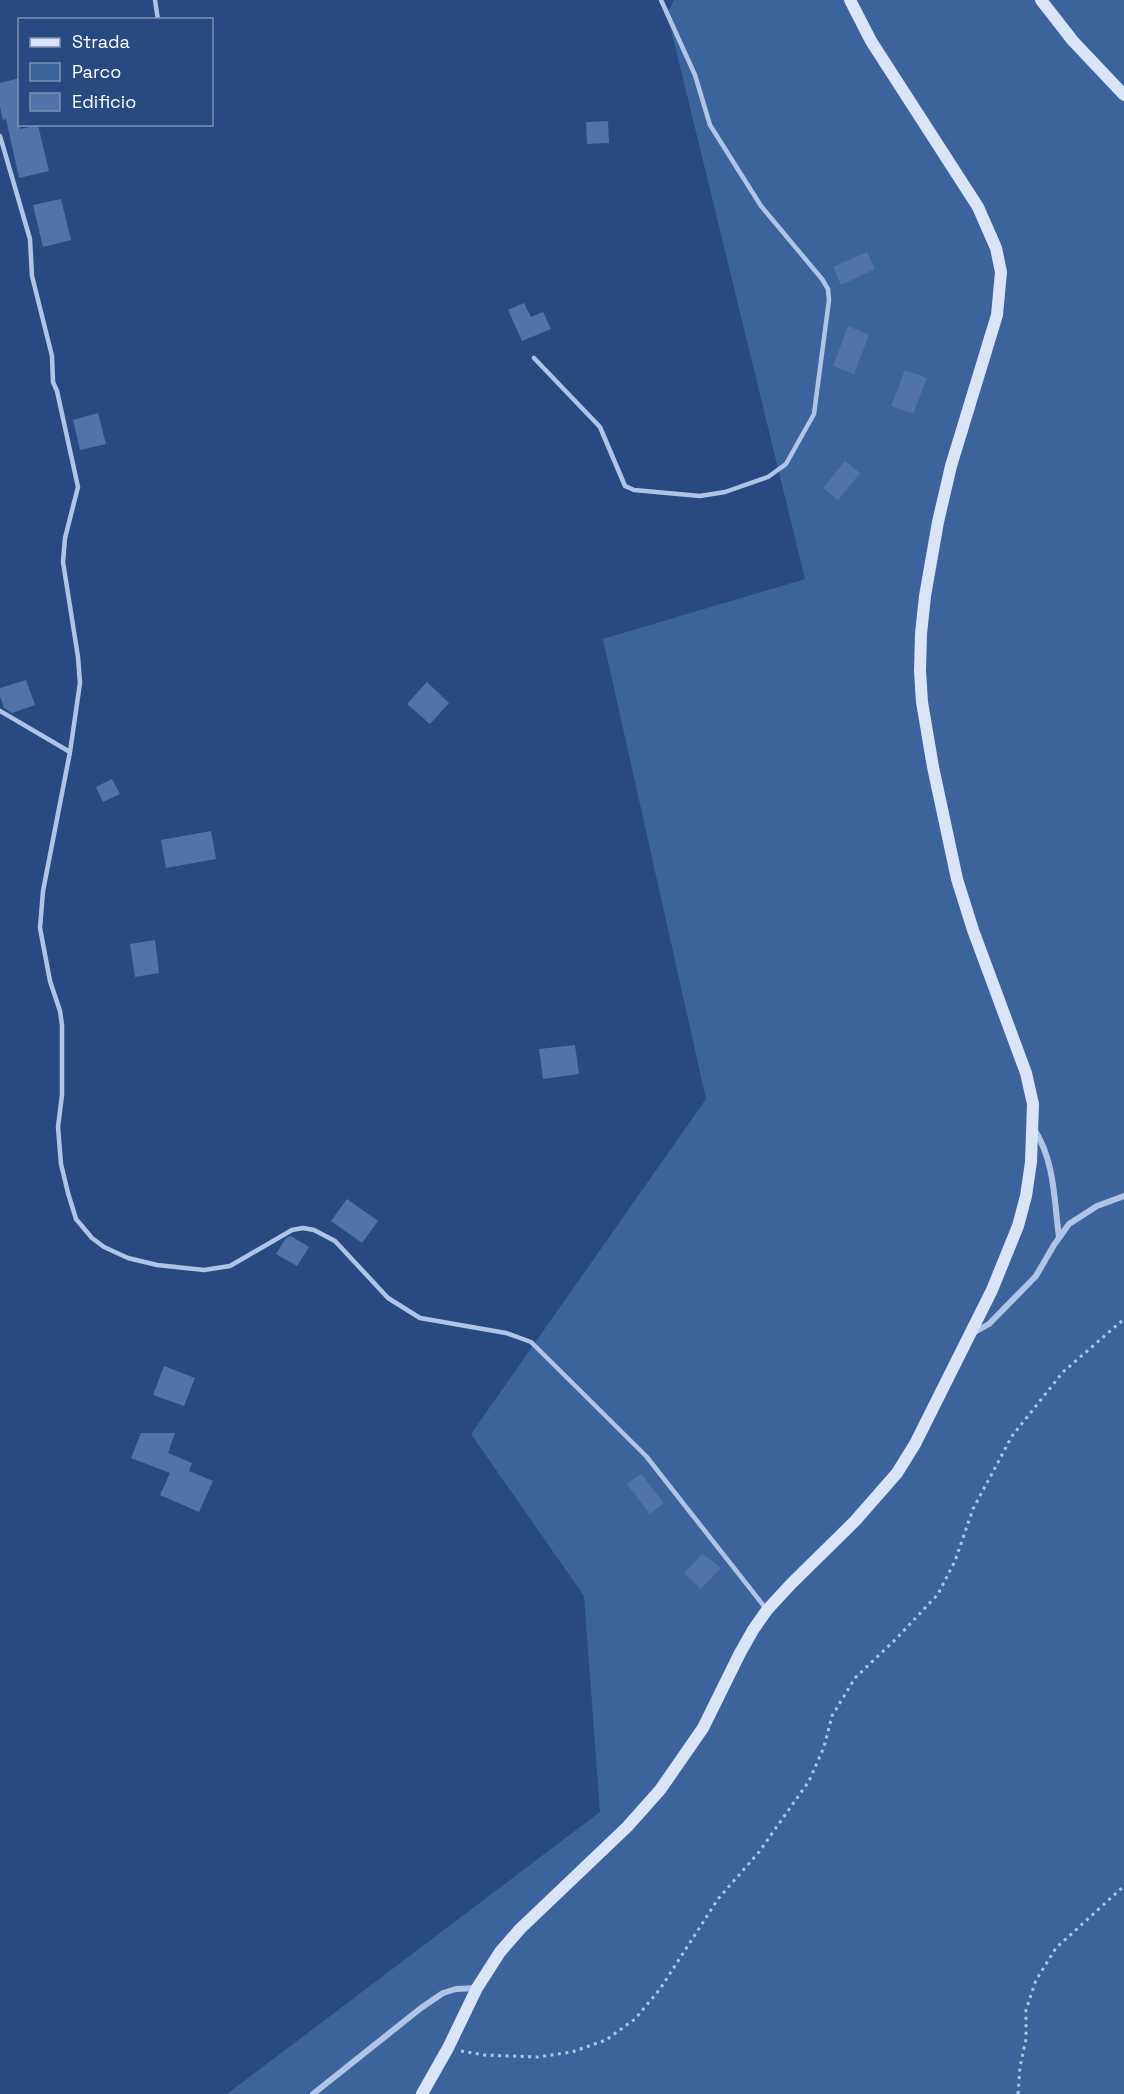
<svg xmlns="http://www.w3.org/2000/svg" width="1124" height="2094" viewBox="0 0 1124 2094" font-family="'Space Grotesk',sans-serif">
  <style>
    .green { fill: #3d639d }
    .building { fill: #5173a9 }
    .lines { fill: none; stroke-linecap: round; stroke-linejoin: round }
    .path { stroke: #b0c5e6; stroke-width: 3; stroke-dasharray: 3 4.5; stroke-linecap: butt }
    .lane { stroke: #b0c5e6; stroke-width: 4.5 }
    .street { stroke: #b0c5e6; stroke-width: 6 }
    .secondary { stroke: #d9e4f6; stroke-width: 12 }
  </style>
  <rect width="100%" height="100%" fill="#284a80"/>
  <path class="green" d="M674,0H1124V2094H227L600,1812L584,1596L471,1434L706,1099L603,639L805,579L667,13Z"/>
  <path class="building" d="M20,78V129L38,125L49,171L19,178L6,119L3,120L0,107V83Z
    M608,121L609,143L587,144L586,122Z
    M61,199L71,240L43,247L33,205Z
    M867,252L875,269L841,285L833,267Z
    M524,303L531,317L543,312L551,329L522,341L508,310Z
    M848,326L869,335L854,374L833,366Z
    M905,370L927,378L913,414L891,406Z
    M98,413L106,444L80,450L73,420Z
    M845,461L860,473L838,500L823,488Z
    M26,680L35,705L12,713L4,708L0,696V688Z
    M427,682L449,703L430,724L407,704Z
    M112,779L120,794L103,802L96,787Z
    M211,831L216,859L166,868L161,840Z
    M155,940L159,973L135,977L130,944Z
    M575,1045L579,1074L543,1079L539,1049Z
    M347,1199L378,1221L362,1243L331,1221Z
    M291,1236L309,1247L297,1266L276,1254L286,1238Z
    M164,1366L195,1378L184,1406L153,1395Z
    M141,1433H175L168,1453L192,1463L189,1471L213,1481L199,1512L160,1495L170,1473L131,1458Z
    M641,1474L664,1503L650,1514L627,1484Z
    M702,1554L721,1568L701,1589L684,1573Z"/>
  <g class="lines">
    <path class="path" d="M461,2051L484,2055L538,2057L572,2052L606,2040L635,2019L660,1989L718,1899L759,1852L809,1781L824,1747L832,1716L855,1678L897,1638L938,1594L955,1561L973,1509L1012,1436L1063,1372L1124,1319
      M1018,2094L1020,2067L1026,2039V2010L1036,1980L1056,1948L1124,1886"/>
    <path class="lane" d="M155,0L158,20
      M0,136L30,239L32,276L52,356L53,382L57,391L78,487L65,538L63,562L78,657L80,683L70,752L43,891L40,928L50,981L60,1011L62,1025V1095L58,1127L61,1164L68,1193L76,1219L92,1238L104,1247L128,1258L157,1265L204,1270L230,1266L292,1230L303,1228L314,1230L335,1241L388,1298L420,1318L506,1333L531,1342L646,1456L767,1610
      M534,358L600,427L625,486L634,490L700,496L725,492L768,477L786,464L814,414L829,300L828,289L822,279L761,206L710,125L695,75L661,0
      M0,711L70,752"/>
    <path class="street" d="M1034,1129C1055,1161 1054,1201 1059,1237
      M973,1333L989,1324L1036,1276L1054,1245L1069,1224L1097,1206L1124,1196
      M313,2094L421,2008L443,1993L456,1989L477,1988"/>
    <path class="secondary" d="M1041,0L1073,41L1124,95
      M422,2094L448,2048L477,1988L500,1952L520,1929L627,1827L660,1790L703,1728L740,1653L753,1630L767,1610L791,1584L855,1521L897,1473L915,1444L992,1290L1018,1226L1026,1196L1031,1162L1033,1104L1026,1073L973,930L957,879L933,767L922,702L920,671L921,634L925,596L938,522L951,466L997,315L1001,272L996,248L978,207L871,41L850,0"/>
  </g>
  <rect x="18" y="18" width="195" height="108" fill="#284a80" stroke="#7e92b3" stroke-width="1.5"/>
  <rect x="30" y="38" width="30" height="9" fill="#d9e4f6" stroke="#7e92b3" stroke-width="1.5"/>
  <text x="72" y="48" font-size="18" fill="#ffffff">Strada</text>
  <rect x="30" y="63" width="30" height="18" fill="#3d639d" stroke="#7e92b3" stroke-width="1.5"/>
  <text x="72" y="78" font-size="18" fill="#ffffff">Parco</text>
  <rect x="30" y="93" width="30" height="18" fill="#5173a9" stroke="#7e92b3" stroke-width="1.5"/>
  <text x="72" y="108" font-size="18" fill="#ffffff">Edificio</text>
</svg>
